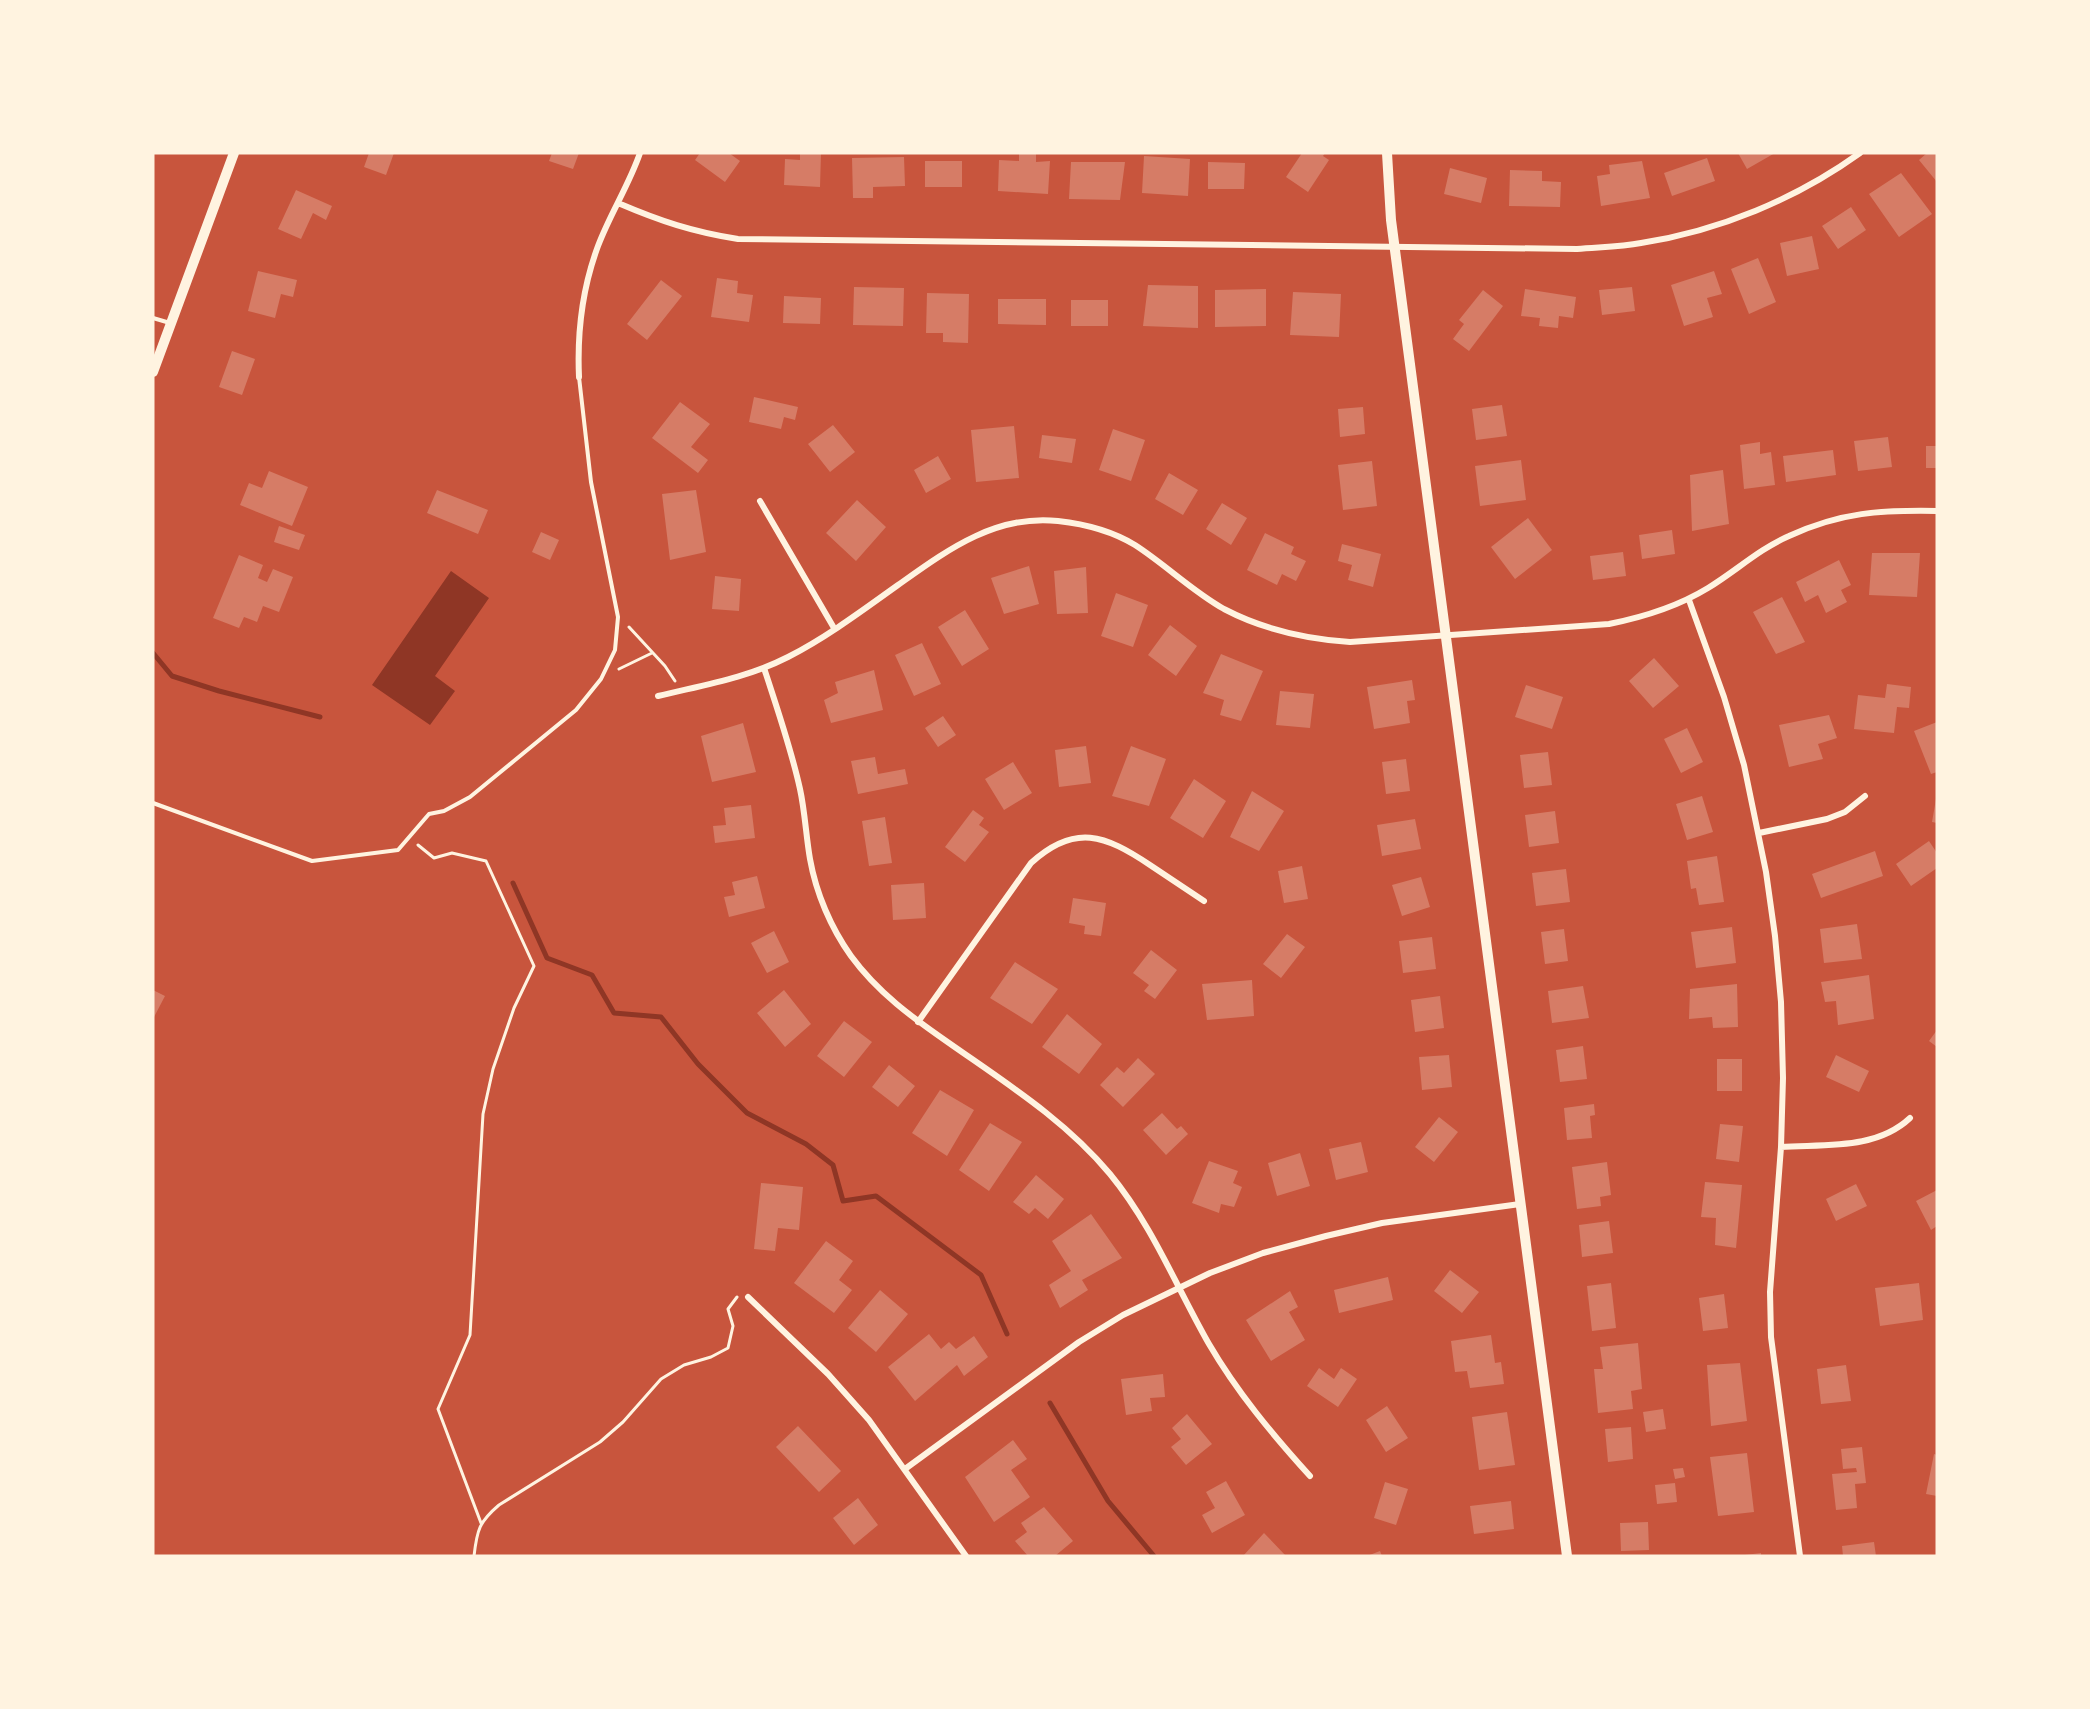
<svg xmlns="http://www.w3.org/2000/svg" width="2090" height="1709" viewBox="0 0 2090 1709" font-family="'IBM Plex Sans',sans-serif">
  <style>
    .water { fill: #8f3625 }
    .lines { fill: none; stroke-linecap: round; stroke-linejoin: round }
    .stream { stroke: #8f3625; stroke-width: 5 }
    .building { fill: #d67c66 }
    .path { stroke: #fff3e0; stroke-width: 3 }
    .service { stroke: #fff3e0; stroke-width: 4 }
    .minor { stroke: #fff3e0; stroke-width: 6 }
    .tertiary { stroke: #fff3e0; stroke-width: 10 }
  </style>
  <rect width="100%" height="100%" fill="#c8553d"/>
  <path class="water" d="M451,571L489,598L435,676L455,691L430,725L372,685Z"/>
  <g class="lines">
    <path class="stream" d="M153,653L172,676L219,691L320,717
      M513,883L547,958L592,975L614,1013L661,1017L698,1064L747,1113L806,1144L833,1165L843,1201L876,1196L981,1275L1007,1334
      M1050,1403L1108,1501L1154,1556"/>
  </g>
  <path class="building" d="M369,153H394L386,175L364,167Z
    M552,153H579L573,169L549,161Z
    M700,153H729L740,161L725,182L695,160Z
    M800,153H821L820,187L784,185L785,159L800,160Z
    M1019,153H1036V162L1050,161L1048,194L998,191L999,160L1019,161Z
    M1302,153H1325L1323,156L1329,160L1308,192L1286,177Z
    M1738,153H1775L1747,169Z
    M1927,153H1937V182L1919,160Z
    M1144,156L1190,159L1188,196L1142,193Z
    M904,157L905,186L873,187V198H853L852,158Z
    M1707,158L1715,181L1672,196L1664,173Z
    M925,161H962V187H925Z
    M1642,161L1650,198L1601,206L1597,176L1610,174L1609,165Z
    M1071,162H1125L1120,200L1069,199Z
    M1208,162L1245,163L1244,189H1208Z
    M1450,168L1487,178L1481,203L1444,194Z
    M1510,170L1542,171V181L1561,182L1560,207L1509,206Z
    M1901,173L1932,214L1899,237L1869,194Z
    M296,190L332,206L326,220L313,213L301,239L278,229Z
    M1851,207L1866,230L1838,249L1822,226Z
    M1812,236L1819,269L1787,276L1780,243Z
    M1758,258L1776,302L1749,314L1731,269Z
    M258,271L297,280L293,297L281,294L275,318L248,311Z
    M1714,271L1722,294L1707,298L1713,317L1684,326L1671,285Z
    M717,278L738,281L737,293L753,295L749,322L711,317Z
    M661,280L682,296L647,340L627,324Z
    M1148,285L1198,286V328L1143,326Z
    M854,287L904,288L903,326L853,325Z
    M1632,287L1635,311L1602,315L1599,290Z
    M1266,289V326L1215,327V290Z
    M1525,289L1576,297L1573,318L1559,316L1558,328L1539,326L1540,318L1521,316Z
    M1483,290L1503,306L1469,351L1453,339L1464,324L1459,320Z
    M1293,292L1341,294L1339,337L1290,335Z
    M927,293L969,294L968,343L943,342V333H926Z
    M784,296L821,298L820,324L783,323Z
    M998,299H1046V325L998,324Z
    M1071,300H1108V326H1071Z
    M232,351L255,359L242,395L219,387Z
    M754,397L798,407L795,420L784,417L781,429L749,422Z
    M680,402L710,424L691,447L708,460L698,473L652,438Z
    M1502,405L1507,436L1476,440L1472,409Z
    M1363,407L1365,434L1340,437L1338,409Z
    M833,425L855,452L830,472L808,444Z
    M1014,426L1019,478L976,482L971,430Z
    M1113,429L1145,440L1131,481L1099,470Z
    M1042,435L1076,439L1072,463L1039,458Z
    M1888,437L1892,467L1858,471L1854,441Z
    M1760,442V454L1771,452L1775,485L1744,489L1740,445Z
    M1926,446H1937V468H1926Z
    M1833,450L1836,475L1786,482L1783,456Z
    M938,456L951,479L926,493L914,470Z
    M1521,460L1526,500L1480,506L1475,466Z
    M1372,461L1377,506L1343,510L1338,465Z
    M1723,470L1729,524L1692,531L1690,475Z
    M269,471L308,487L292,526L240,505L249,483L262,488Z
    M1169,473L1198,490L1183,515L1155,499Z
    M437,490L488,510L478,534L427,513Z
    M696,490L706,552L670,560L662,494Z
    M857,500L886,527L856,561L826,533Z
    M1222,503L1247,518L1231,545L1206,529Z
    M1528,518L1552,550L1515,579L1491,547Z
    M279,526L305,535L299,550L274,542Z
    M1672,530L1675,554L1642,559L1639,535Z
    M541,532L559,540L550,560L532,552Z
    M1265,533L1294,547L1291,554L1306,561L1296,581L1282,574L1277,585L1247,570Z
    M1342,544L1381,554L1373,587L1348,580L1352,565L1338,561Z
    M1623,552L1626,576L1593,580L1590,556Z
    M1872,553H1920L1917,597L1869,595Z
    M239,555L263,565L258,578L267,582L273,569L293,577L279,612L263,606L257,622L244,617L239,628L213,618Z
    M1839,560L1851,585L1841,590L1847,602L1826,613L1818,595L1805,602L1796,582Z
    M1029,566L1039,604L1004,614L991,578Z
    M1086,567L1088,613L1057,614L1054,571Z
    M715,576L741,579L739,611L712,609Z
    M1116,593L1148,605L1133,647L1101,636Z
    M1782,597L1805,642L1776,654L1753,612Z
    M965,610L989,649L962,666L938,627Z
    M1170,625L1197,646L1176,676L1148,655Z
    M922,643L941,684L914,696L895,655Z
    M1221,654L1263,671L1241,721L1220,715L1224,700L1203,693Z
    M1654,658L1679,686L1653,708L1629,681Z
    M874,670L883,710L831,723L824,700L838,693L835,682Z
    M1412,680L1415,700L1407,701L1410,723L1374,729L1367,687Z
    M1887,684L1911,687L1909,708L1897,707L1894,733L1854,729L1858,695L1885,698Z
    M1526,685L1563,697L1552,729L1515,717Z
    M1280,691L1314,694L1310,728L1276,725Z
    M1829,715L1837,738L1818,744L1823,759L1789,767L1779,725Z
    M943,716L956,735L938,747L925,728Z
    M1937,722V772L1931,774L1914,731Z
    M743,723L756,772L712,782L701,736Z
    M1687,728L1703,762L1681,773L1664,739Z
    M1086,746L1091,783L1059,787L1055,750Z
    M1131,746L1166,759L1149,806L1112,796Z
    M1548,752L1552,785L1524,788L1520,755Z
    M875,757L878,774L905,769L908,784L858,794L851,761Z
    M1406,759L1410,791L1386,794L1382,762Z
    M1013,762L1032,793L1004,810L985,779Z
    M1194,779L1226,801L1203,838L1170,818Z
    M1252,791L1284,811L1259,851L1230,837Z
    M1702,796L1713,832L1687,840L1676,804Z
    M1936,799H1937V823L1932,822Z
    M751,805L755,838L715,843L713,826L726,825L724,808Z
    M973,810L984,818L979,825L989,832L965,862L945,847Z
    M1555,811L1559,843L1529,847L1525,815Z
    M885,817L892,863L869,866L862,821Z
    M1415,819L1421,849L1382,856L1377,825Z
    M1929,841L1937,853V868L1911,886L1896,864Z
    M1875,851L1883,876L1821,898L1812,874Z
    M1717,856L1724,902L1699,905L1696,888L1691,889L1687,861Z
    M1302,866L1308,899L1284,903L1278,871Z
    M1566,869L1570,902L1536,906L1532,873Z
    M757,876L765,908L729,917L724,897L735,895L732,882Z
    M1421,877L1430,907L1402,916L1392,885Z
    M924,883L926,918L893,920L891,885Z
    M1073,898L1106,903L1101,936L1084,934L1085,926L1069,923Z
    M1857,924L1862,959L1824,963L1820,929Z
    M1732,927L1736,963L1696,968L1691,932Z
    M1564,929L1568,961L1545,964L1541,932Z
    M774,931L789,962L767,973L751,943Z
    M1287,934L1305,947L1281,978L1263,964Z
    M1432,937L1436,969L1403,973L1399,941Z
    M1151,950L1177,970L1155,999L1144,991L1149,985L1133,973Z
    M1015,962L1058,989L1032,1024L990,998Z
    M1869,975L1874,1019L1838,1025L1836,1001L1825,1002L1821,982Z
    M1252,980L1254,1016L1207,1020L1202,984Z
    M1737,984L1738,1027L1713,1028L1712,1017L1689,1019L1690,989Z
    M1583,986L1589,1018L1552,1023L1548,991Z
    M153,990L165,996L153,1019Z
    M784,990L811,1024L785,1047L757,1013Z
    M1440,996L1444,1028L1415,1032L1411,1000Z
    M1067,1014L1102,1044L1079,1074L1042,1047Z
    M844,1021L872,1042L844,1077L817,1056Z
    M1937,1030V1047L1929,1041Z
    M1583,1046L1587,1079L1560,1082L1556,1050Z
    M1449,1055L1452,1087L1422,1090L1419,1057Z
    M1836,1055L1869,1071L1859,1092L1826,1077Z
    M1138,1058L1155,1074L1123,1107L1100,1085L1117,1067L1124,1073Z
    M1717,1059H1742V1091H1717Z
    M889,1065L915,1086L898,1107L872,1087Z
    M940,1090L974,1110L947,1156L912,1133Z
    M1594,1104L1595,1115L1590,1116L1592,1138L1567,1140L1564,1108Z
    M1162,1113L1177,1129L1181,1126L1188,1134L1166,1155L1143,1130Z
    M1439,1117L1458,1132L1434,1162L1415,1147Z
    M990,1123L1022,1142L989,1191L959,1170Z
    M1720,1124L1743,1126L1739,1162L1716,1159Z
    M1361,1142L1368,1172L1336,1180L1329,1149Z
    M1300,1153L1310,1186L1277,1196L1268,1163Z
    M1209,1161L1238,1171L1233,1183L1242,1187L1234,1207L1221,1204L1219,1213L1192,1203Z
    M1607,1162L1611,1195L1600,1197L1601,1206L1577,1209L1572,1167Z
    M1036,1175L1064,1199L1048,1219L1035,1208L1029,1214L1013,1202Z
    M1705,1182L1742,1185L1736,1248L1715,1245L1716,1218L1701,1217Z
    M761,1183L803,1187L799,1230L778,1228L775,1251L754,1249Z
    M1856,1184L1867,1206L1836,1221L1826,1199Z
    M1937,1190V1226L1931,1230L1916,1201Z
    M1091,1214L1122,1258L1082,1280L1088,1290L1060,1308L1049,1285L1071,1271L1052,1241Z
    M1609,1221L1613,1253L1582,1257L1579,1225Z
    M826,1241L853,1261L839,1280L852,1290L834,1313L794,1283Z
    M1450,1270L1479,1292L1462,1313L1434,1291Z
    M1388,1277L1393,1300L1339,1313L1334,1290Z
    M1611,1283L1616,1328L1592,1331L1587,1286Z
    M1919,1283L1923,1320L1880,1326L1875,1288Z
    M880,1290L908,1314L876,1352L848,1328Z
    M1290,1291L1298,1307L1289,1312L1305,1340L1271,1361L1246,1320Z
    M1724,1294L1728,1328L1703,1331L1699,1298Z
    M929,1334L941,1349L949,1342L956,1349L974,1336L988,1357L964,1376L957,1365L915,1401L888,1367Z
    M1491,1335L1495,1363L1501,1362L1504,1384L1470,1388L1467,1371L1455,1372L1451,1341Z
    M1638,1343L1642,1389L1631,1391L1633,1409L1598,1413L1594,1369H1603L1600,1347Z
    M1740,1363L1747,1421L1711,1426L1707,1365Z
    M1846,1365L1851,1401L1821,1404L1817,1369Z
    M1319,1368L1334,1379L1341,1368L1357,1379L1338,1407L1307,1386Z
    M1163,1374L1165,1397L1150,1398L1152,1411L1126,1415L1121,1379Z
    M1387,1406L1408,1438L1386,1452L1366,1420Z
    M1663,1409L1666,1429L1646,1432L1643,1412Z
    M1507,1412L1515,1465L1479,1470L1472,1417Z
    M1187,1414L1212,1444L1186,1465L1171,1447L1181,1439L1172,1428Z
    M798,1426L841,1471L819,1492L776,1447Z
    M1631,1427L1633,1459L1608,1462L1605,1429Z
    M1013,1440L1027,1459L1011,1470L1030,1497L994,1522L965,1477Z
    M1862,1447L1866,1483L1855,1484L1857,1508L1836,1510L1832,1474L1857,1472L1856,1468L1843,1469L1841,1449Z
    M1747,1453L1754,1512L1718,1516L1710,1457Z
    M1934,1454L1937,1455V1496L1926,1494Z
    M1683,1468L1685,1477L1675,1479L1673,1469Z
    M1226,1481L1245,1515L1212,1533L1202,1515L1215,1508L1206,1492Z
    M1385,1482L1408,1489L1396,1525L1374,1518Z
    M1675,1483L1677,1502L1657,1504L1655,1485Z
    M858,1498L878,1525L854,1545L833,1518Z
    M1511,1501L1514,1529L1474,1534L1470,1506Z
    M1044,1507L1073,1541L1055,1556H1028L1015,1541L1027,1532L1021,1523Z
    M1648,1522L1649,1550L1621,1551L1620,1523Z
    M1264,1533L1286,1556H1243Z
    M1874,1542L1876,1556H1843L1842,1546Z
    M1380,1551L1382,1556H1367Z
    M1761,1553V1556H1745V1555Z"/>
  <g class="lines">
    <path class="path" d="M629,627L665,666L675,681
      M619,669L652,653
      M418,845L434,858L452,853L486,861L534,966L514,1008L493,1069L483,1114L470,1335L438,1409L481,1523
      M474,1556C477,1530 479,1522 499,1505L600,1442L623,1422L661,1379L684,1365L711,1357L728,1348L733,1326L728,1309L737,1297"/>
    <path class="service" d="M153,318L170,323
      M153,803L312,861L398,850L429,814L444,811L470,797L576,710L601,679L615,650L618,617L591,482L579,377"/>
    <path class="minor" d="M618,203C660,221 693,232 738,239L1577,249C1598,247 1620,247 1641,243C1719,231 1796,199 1860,153
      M579,377C577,332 582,289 598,246C610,214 629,185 640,153
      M760,501L834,628
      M1689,600L1724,697L1744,765L1766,872L1775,936L1781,1002L1783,1078L1781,1147L1770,1292L1771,1337L1800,1556
      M764,668C777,708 791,748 800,789C805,812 806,836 810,859C816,893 831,928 851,956C878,993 913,1018 949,1043C1006,1083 1065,1120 1110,1174C1152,1225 1176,1286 1209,1344C1237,1392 1272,1434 1310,1476
      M658,696C703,685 747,678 788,657C827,637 863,610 898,585C946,551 995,514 1058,521C1085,524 1112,531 1135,545C1166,565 1192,591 1224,609C1264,630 1305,639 1350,642L1609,624C1644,617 1677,607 1708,588C1736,571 1759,549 1789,536C1841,512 1881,510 1937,511
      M1759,833L1827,819L1845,812L1865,796
      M918,1022L1031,863C1075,823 1105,835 1150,865C1168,877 1186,889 1204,901
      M1781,1147C1825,1144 1876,1150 1910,1118
      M748,1297L828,1374L869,1420L966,1556
      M905,1469L1079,1342L1123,1315L1210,1273L1263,1253L1326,1236L1382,1223L1520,1204"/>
    <path class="tertiary" d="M1387,153L1391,220L1567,1556
      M153,372L234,153"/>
  </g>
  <rect width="2090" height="1709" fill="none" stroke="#fff3e0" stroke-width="309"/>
</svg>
